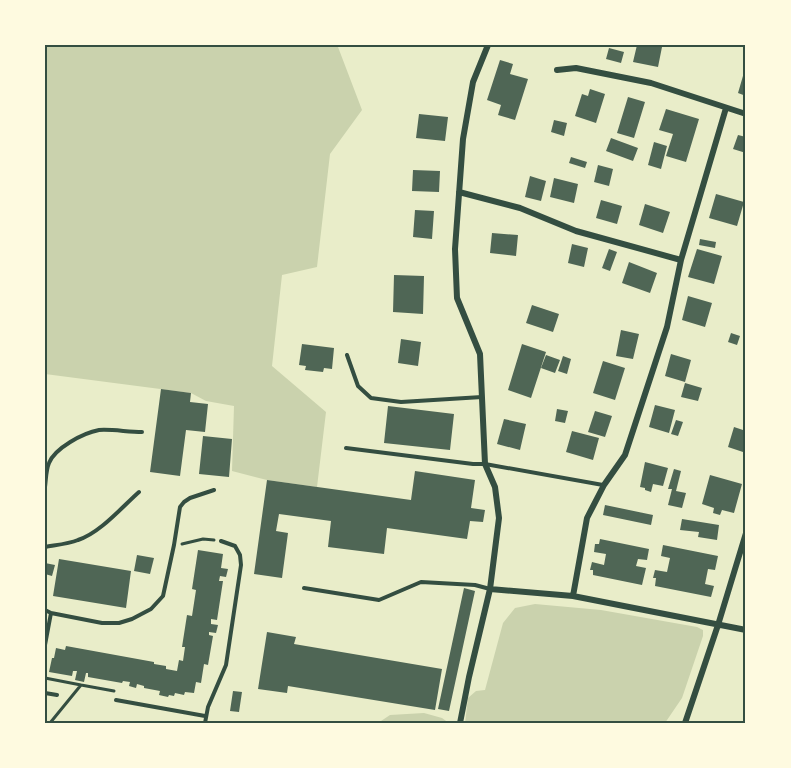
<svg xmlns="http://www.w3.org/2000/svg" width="791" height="768" viewBox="0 0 791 768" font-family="Manrope,sans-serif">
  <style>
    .green { fill: #cad2ad }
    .building { fill: #4f6655 }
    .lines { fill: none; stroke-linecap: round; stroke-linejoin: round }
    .path { stroke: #344e41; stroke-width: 3 }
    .service { stroke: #344e41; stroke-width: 4 }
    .minor { stroke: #344e41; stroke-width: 6 }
    .neatline { fill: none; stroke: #344e41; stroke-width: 2 }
  </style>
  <rect width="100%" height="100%" fill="#e9edc9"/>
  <path class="green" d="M45,45H336L338,47L362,110L330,154L317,267L282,275L272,366L326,412L317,487L267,480L232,471L234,406L206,401L191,393L45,374Z
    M535,604L601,610L697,627L703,630V636L682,698L665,723H465L468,698L476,691L485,690L503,623L515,608Z
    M424,713L442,718L449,723H378L390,715Z"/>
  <path class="building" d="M637,45H653L662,47L658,67L633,62Z
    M609,48L624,52L621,63L606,59Z
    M500,60L513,64L510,74L528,79L515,120L498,115L501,105L487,100Z
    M745,69H746V96L738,93Z
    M590,89L605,94L596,123L575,116L582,94L588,96Z
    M628,97L645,102L634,138L617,133Z
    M666,109L699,119L686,162L666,156L673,134L659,130Z
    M419,114L448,117L445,141L416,138Z
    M554,120L567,123L564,136L551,132Z
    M738,135L746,137V153L733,149Z
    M611,138L638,148L633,161L606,151Z
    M654,142L667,146L661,169L648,165Z
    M571,157L587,162L585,168L569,163Z
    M598,165L613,169L609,186L594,182Z
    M413,170L440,171L439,192L412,191Z
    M530,176L546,181L541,201L525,197Z
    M554,178L578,184L574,203L550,197Z
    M716,194L744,202L737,226L709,218Z
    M601,200L622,206L617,224L596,218Z
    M645,204L670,212L663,233L639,225Z
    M415,210L434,211L432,239L413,237Z
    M492,233L518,235L516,256L490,253Z
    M700,239L716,242L715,248L699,245Z
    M572,244L588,248L584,267L568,263Z
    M609,249L617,252L610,271L602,268Z
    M697,249L722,256L714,284L688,277Z
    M629,262L657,273L650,293L622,283Z
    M394,275L424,276L423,314L393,312Z
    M688,296L712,303L705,327L682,320Z
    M532,305L559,314L553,332L526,323Z
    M621,330L639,334L633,359L616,356Z
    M731,333L740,336L737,345L728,342Z
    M401,339L421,342L418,366L398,363Z
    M302,344L334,348L332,369L324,368L323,372L305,370L306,366L299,365Z
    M522,344L546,352L531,398L508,390Z
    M671,354L691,360L685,382L665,376Z
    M546,355L560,360L555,373L541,368Z
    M563,356L571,359L567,374L558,371Z
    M603,361L625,368L615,400L593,393Z
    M685,383L702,388L698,401L681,397Z
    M161,389L191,393L190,402L208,404L205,432L186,430L180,476L150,472Z
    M655,405L675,410L669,433L649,427Z
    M388,406L454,414L450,450L384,443Z
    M557,409L568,411L565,423L555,421Z
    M595,411L612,416L605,437L588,432Z
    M504,419L526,424L520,450L497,444Z
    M676,420L683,422L678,436L671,434Z
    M734,427L746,431V453L728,447Z
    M572,431L599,438L593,460L566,452Z
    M203,436L232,439L229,477L199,474Z
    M645,462L668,468L663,486L653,484L651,492L645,490V488L640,487Z
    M674,469L681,471L676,491L686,493L682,508L668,505L672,489H668Z
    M415,471L475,480L471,508L485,510L483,522L470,521L467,539L387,528L384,554L328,547L331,521L279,514L276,531L288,533L282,578L254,574L267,480L411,500Z
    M710,475L742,484L734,513L722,510L720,515L713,513L714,508L702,504Z
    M605,505L653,515L651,525L603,515Z
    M682,519L719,525L717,540L698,537L699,532L680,530Z
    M600,539L649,549L647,560L638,559L636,566L646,568L642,585L593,575V570H590L592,562L604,565L606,554L594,552L595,544H599Z
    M663,545L718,556L715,570L708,569L705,584L714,586L711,597L655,586L656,578H653L655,570L667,572L670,558L661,556Z
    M198,550L223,554L221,568L228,569L226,577L220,576L219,581H223L217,620L211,619V624L218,625L216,633L209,632V635L213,636L208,665L204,664L201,683L196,682L194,693L185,692L184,695L175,693L174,696L169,695L168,697L159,695L160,691L144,688V686L137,684L136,688L129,686L130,682L123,681L122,683L88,677V673H86L84,682L75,680L77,671H73L72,676L49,672L52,658H54L56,648L65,650L66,646L154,662V664L166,666V669L177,671L179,660L183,661L185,647H182L187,615L192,616L196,590L192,589Z
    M137,555L154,558L150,574L134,571Z
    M59,559L131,571L126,608L53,596Z
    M45,563L55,565L52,576L45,574Z
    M464,588L475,591L449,711L438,709Z
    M267,632L296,637L294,644L442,669L435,710L288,686L287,693L258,689Z
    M233,691L242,692L239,712L230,711Z"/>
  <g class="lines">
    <path class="path" d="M182,544L203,539L214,540
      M45,678L81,685
      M50,723L81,685L114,691"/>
    <path class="service" d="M347,355L358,386L371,398L401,402L482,397
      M346,448L473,464H485L603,485
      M45,487C46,479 46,470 49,463C55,448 83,433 99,430C112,429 128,432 142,432
      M45,547C56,545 68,544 78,540C100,533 122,507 139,492
      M304,588L379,600L421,582L475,585L490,589
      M45,610L51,613L102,623H119L132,619L151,609L163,596L174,545L180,507L184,502L190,498L214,490
      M45,645L51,613
      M45,693L57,695
      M116,700L205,716
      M205,723L208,707L226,665L241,565L240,555L235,546L221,541"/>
    <path class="minor" d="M557,70L576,68L651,83L746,114
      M459,192L520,208L576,231L681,260
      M490,589L573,596L746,630
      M573,596L587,518L604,485L625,455L667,327L681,260L726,108
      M460,723L469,677L490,589L499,518L495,487L485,464L480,354L457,298L455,249L463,139L473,82L488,45
      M685,723L718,625L746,533"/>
  </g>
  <rect width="791" height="768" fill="none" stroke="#fefae0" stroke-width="93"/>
  <rect x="46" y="46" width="698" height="676" class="neatline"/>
</svg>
